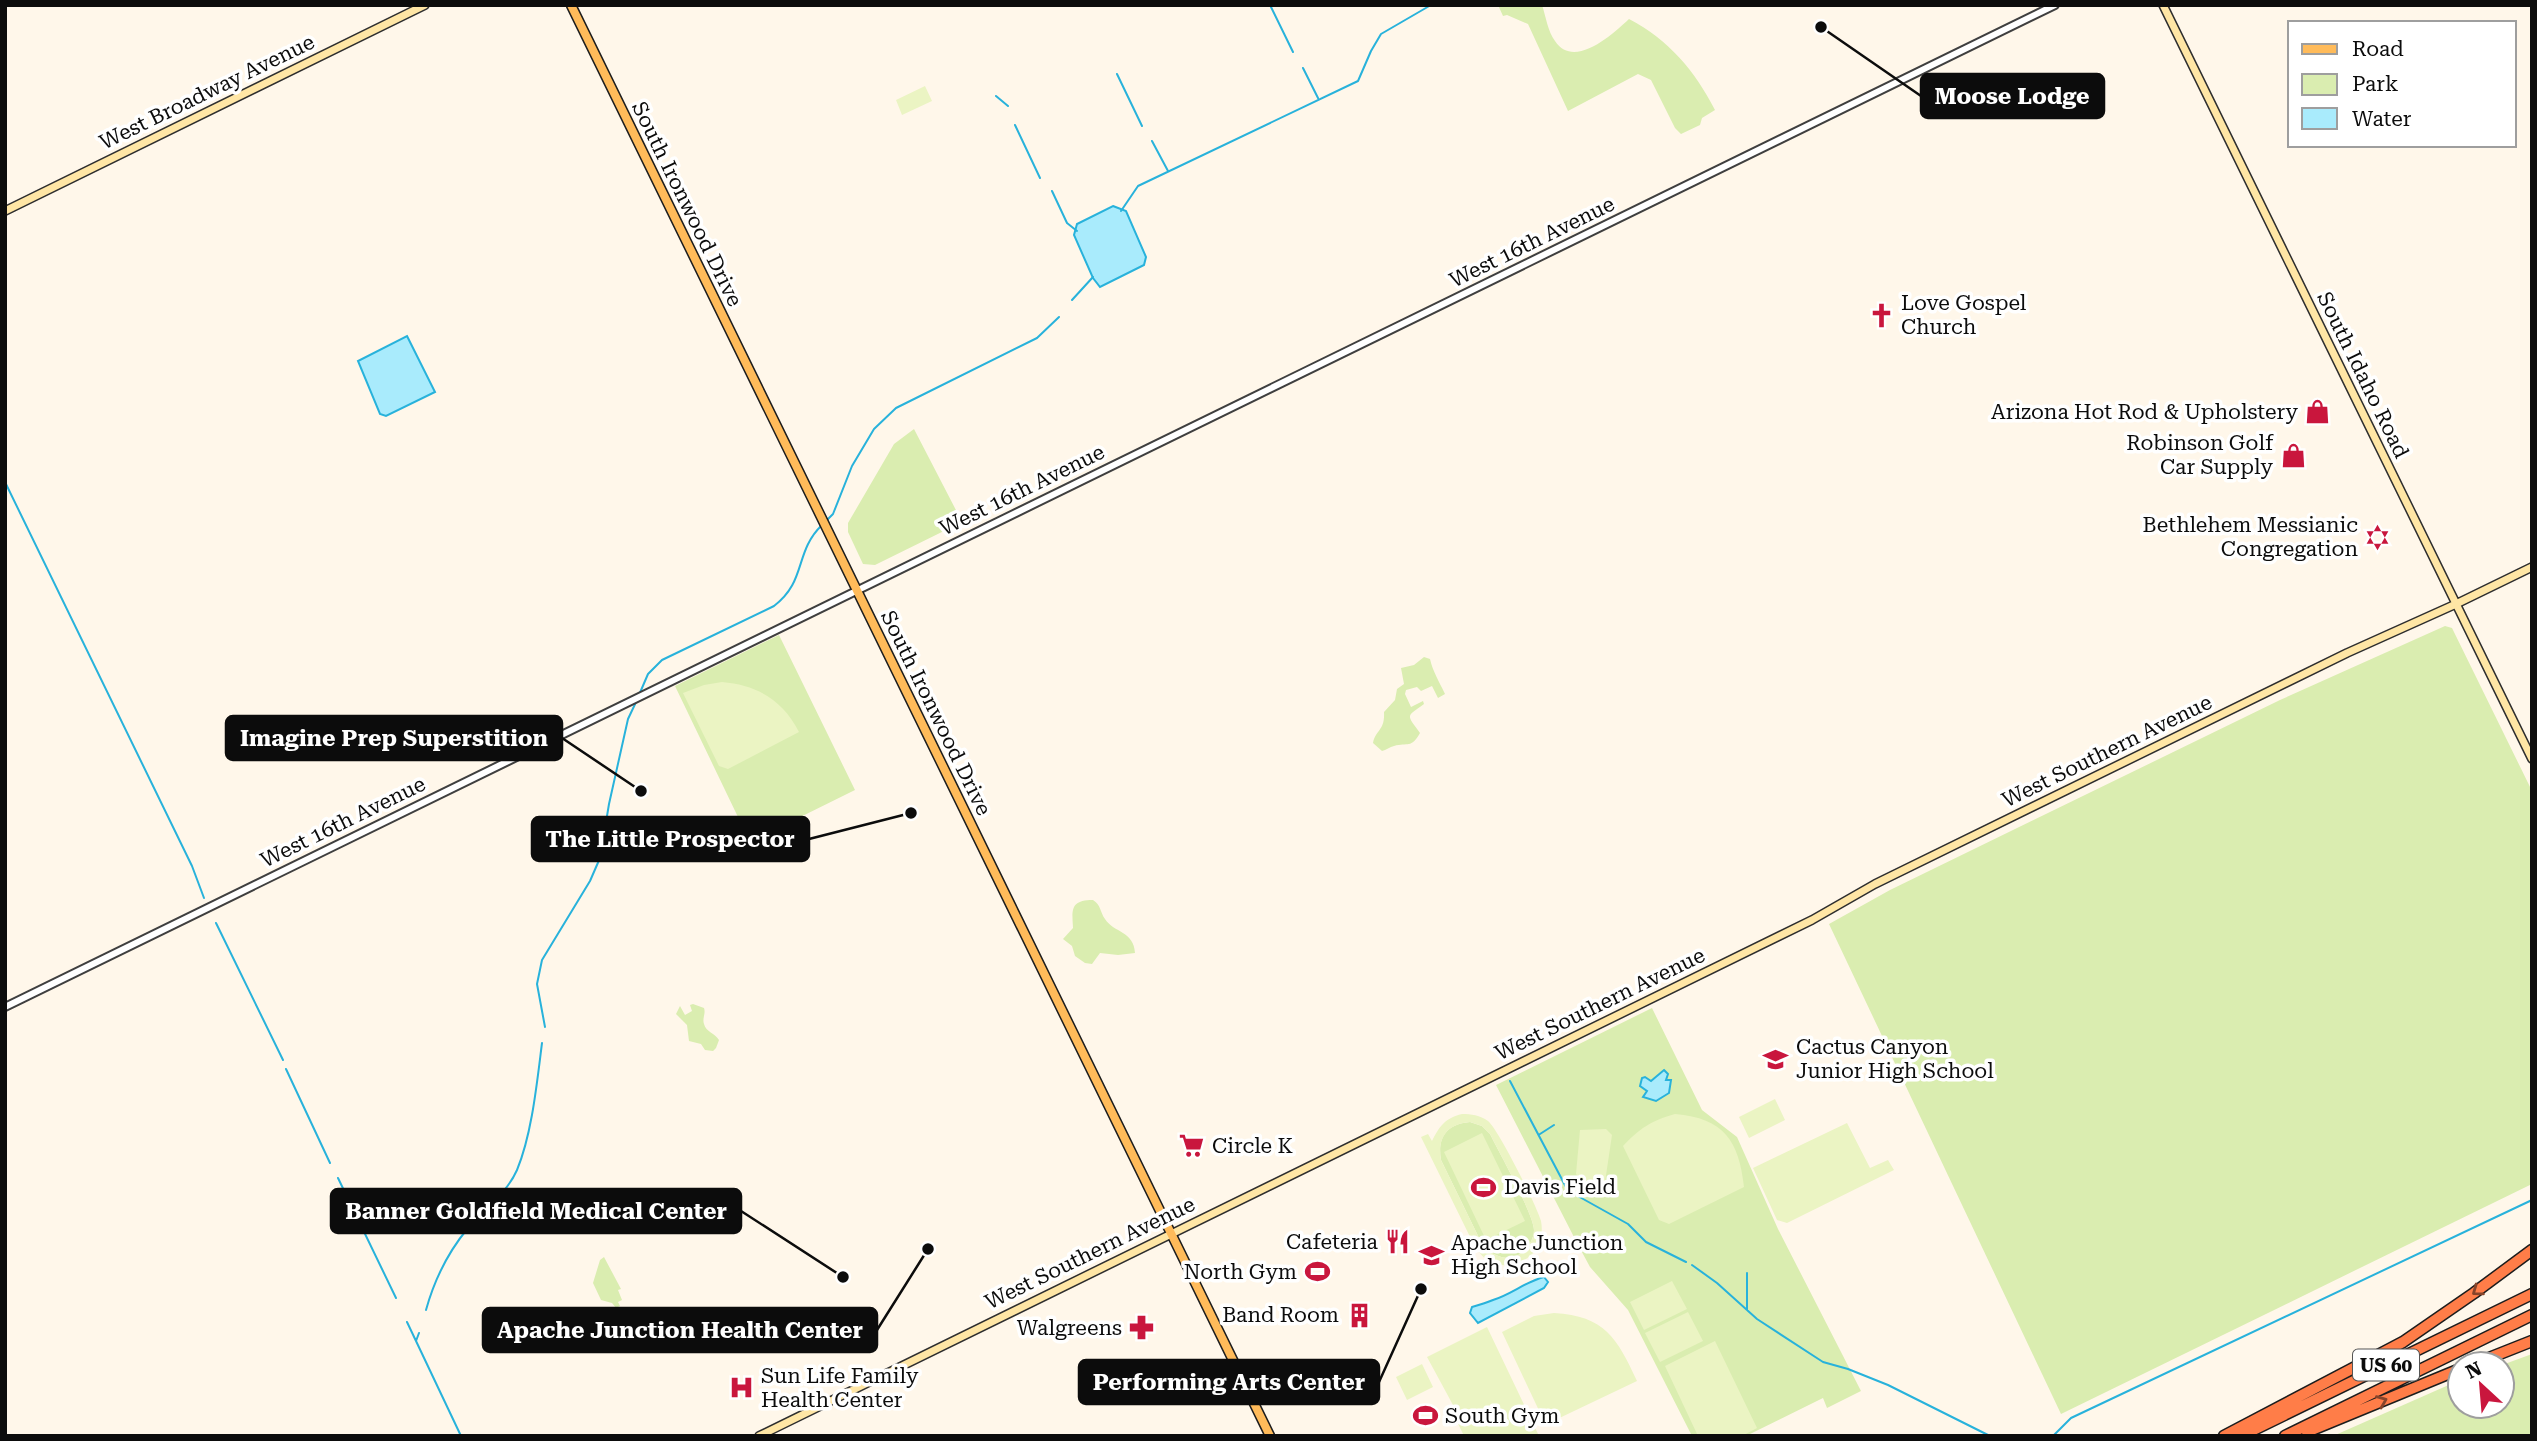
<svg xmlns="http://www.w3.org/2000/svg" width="2537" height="1441" viewBox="0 0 2537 1441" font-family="'Roboto Serif',serif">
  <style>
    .green { fill: #daedb0 }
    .pitch { fill: #ebf4c3; fill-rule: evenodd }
    .water { fill: #a9ebfc; stroke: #28b2db; stroke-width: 2 }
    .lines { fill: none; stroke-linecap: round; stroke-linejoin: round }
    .stream { stroke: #28b2db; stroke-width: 2 }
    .tertiary-casing { stroke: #3f3f3f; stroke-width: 10 }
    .secondary-casing { stroke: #2e2e2e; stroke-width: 10 }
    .primary-casing { stroke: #1d1d1d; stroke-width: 11 }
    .motorway-casing { stroke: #1d1d1d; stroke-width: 13 }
    .tertiary { stroke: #fff; stroke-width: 6 }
    .secondary { stroke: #ffe6a5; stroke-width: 7 }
    .primary { stroke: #ffbb5a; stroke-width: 8 }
    .motorway { stroke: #ff7d48; stroke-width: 10 }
    .oneway { stroke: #86442a }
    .labels { text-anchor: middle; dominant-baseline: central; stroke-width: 7; stroke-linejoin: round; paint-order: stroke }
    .shield { fill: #fff; stroke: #555; stroke-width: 2 }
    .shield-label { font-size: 19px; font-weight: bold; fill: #0c0c0c }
    .street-label { font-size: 21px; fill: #0c0c0c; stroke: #fff }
    .poi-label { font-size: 21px; fill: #0c0c0c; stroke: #fff; text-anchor: start }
    .leader { fill: none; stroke: #0c0c0c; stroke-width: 2.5 }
    .callout-dot { fill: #0c0c0c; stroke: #fff; stroke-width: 2.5 }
    .callout { fill: #0c0c0c; stroke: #0c0c0c; stroke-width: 2.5 }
    .callout-label { font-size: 23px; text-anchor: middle; font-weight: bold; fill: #fff }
  </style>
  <rect width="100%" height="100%" fill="#fff7ea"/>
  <path class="green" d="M1498,5H1542C1546,17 1548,32 1555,41C1574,70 1613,34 1629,19C1669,40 1695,71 1715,110L1702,118L1700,125L1681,134L1675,128L1651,80L1638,74L1568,111L1528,24L1507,15L1503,16Z
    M914,429L958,514L950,528L875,565L863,564L848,532V523L894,444Z
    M2445,626L2452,628L2532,791V1184L2061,1414L1829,924L1890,890L2280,700Z
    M779,635L855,790L750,842L675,686Z
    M1424,657L1430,659C1433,672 1439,681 1445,694L1438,698L1432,686L1421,691L1417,687L1406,690L1405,694L1411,707L1423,701L1424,704C1406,717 1406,714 1420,733C1411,749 1408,742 1394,746C1390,747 1386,750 1382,751L1373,743C1376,729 1385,731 1384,712L1395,700L1397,689L1404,684L1401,668L1414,665Z
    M1093,900C1101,905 1100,912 1105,919C1114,933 1134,931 1135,953L1118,955L1100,953L1092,964L1085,963L1075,956L1072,946L1063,939L1073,928C1072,910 1070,900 1093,900Z
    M693,1004L704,1008C706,1014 702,1018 704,1024C706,1032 715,1033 719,1040L716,1048L713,1051L705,1050L701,1044L689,1041L687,1025L676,1014L680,1006L685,1015L692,1011L690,1005Z
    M1652,1008L1702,1110L1737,1137L1778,1229L1861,1391L1827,1408L1823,1398L1746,1436H1692L1628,1310L1590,1267L1576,1241L1496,1085Z
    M1470,1122L1482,1126L1490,1134C1499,1152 1534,1215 1534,1230C1534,1240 1526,1252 1516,1256C1502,1261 1491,1254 1482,1244L1441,1160C1437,1137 1447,1124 1470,1122Z
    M604,1257L621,1289L618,1290L622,1300L618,1302L620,1306L616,1308L612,1303L601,1300L593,1283L600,1260Z
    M2532,1354V1436H2333L2460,1380V1406H2502V1365Z"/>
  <path class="pitch" d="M925,86L932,101L902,115L896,100Z
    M722,682C757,685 783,700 799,732L728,769L719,766L683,693L704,685Z
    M1775,1099L1785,1120L1749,1138L1739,1117Z
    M1462,1114C1471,1114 1480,1115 1488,1121C1498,1129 1537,1206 1541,1221C1542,1226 1542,1232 1541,1237C1537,1260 1510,1271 1490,1262C1483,1258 1480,1253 1475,1247L1421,1137L1428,1134L1432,1141C1439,1127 1445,1118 1462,1114ZM1470,1122L1482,1126L1490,1134C1499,1152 1534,1215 1534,1230C1534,1240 1526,1252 1516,1256C1502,1261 1491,1254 1482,1244L1441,1160C1437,1138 1447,1124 1470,1122Z
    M1675,1114C1724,1118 1739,1141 1744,1187L1669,1224L1659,1220L1623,1146C1639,1129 1652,1120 1675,1114Z
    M1847,1123L1870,1168L1888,1160L1894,1170L1787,1223L1777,1220L1753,1168Z
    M1606,1129L1612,1135L1605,1182L1581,1181L1576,1174L1580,1130Z
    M1482,1133L1525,1221L1486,1240L1444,1152Z
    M1672,1281L1687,1309L1644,1330L1630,1302Z
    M1688,1312L1703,1341L1660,1362L1645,1333Z
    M1554,1313C1605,1316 1617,1338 1637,1381L1551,1422L1543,1419L1502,1332L1534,1316Z
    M1487,1327L1539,1436H1464L1451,1409L1453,1405L1427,1357Z
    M1715,1341L1757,1428L1742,1436H1698L1665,1366Z
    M1422,1364L1433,1387L1407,1400L1396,1377Z"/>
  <path class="water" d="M1113,206L1126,211L1146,257L1144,265L1100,287L1093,278L1074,235L1077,224Z
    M407,336L435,392L386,416L380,414L358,361Z
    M1664,1070L1668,1074L1666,1080H1671L1669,1093L1656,1101L1643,1097L1647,1091L1640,1086L1642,1078L1645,1077L1651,1081Z
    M1544,1277L1548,1282L1544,1288L1478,1323L1470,1313L1472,1307C1479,1305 1486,1303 1493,1300C1512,1294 1525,1282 1544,1277Z"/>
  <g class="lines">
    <path class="stream" d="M1270,5L1293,52
      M1303,68L1318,98
      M1117,74L1142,126
      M996,96L1008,106
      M1015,125L1040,178
      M1152,141L1168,171
      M1052,191L1067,223L1077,231
      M1121,211L1138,186L1358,81L1371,51L1381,34L1431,5
      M1072,300L1093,277
      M5,482L192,866L204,898
      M826,521L833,514L852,466L874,429L896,408L1037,338L1059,317
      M639,695L648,674L662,660L774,606C807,581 794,552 822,525
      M216,923L283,1060
      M545,1027L537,984L542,960L590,881L600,858L609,804L628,719L637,700
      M286,1069L330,1163
      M1510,1081L1566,1187L1576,1195L1628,1224L1646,1242L1686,1262
      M1540,1134L1554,1125
      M338,1178L396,1298
      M1692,1265L1717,1283L1757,1319L1823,1362L1848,1369L1888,1385L1990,1436
      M426,1310C434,1281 449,1251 468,1228C484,1210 507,1193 517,1170C532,1134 537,1082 542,1043
      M1747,1310V1273
      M407,1322L461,1436
      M416,1341L419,1333
      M2053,1436L2071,1418L2532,1200"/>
    <defs>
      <path id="tertiary" d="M5,1007L2055,5"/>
      <path id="secondary" d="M2163,5L2532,759
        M5,211L425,5
        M759,1436L1812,920L1875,884L2347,653L2456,604L2532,567"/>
      <path id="primary" d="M571,5L1270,1436"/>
      <path id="motorway" d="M2474,1364L2532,1341
        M2307,1432L2460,1369
        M2224,1436L2403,1342L2474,1293L2532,1250
        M2241,1436L2532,1294
        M2285,1436L2532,1315"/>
    </defs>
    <use href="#tertiary" class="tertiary-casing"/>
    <use href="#secondary" class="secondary-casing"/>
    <use href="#primary" class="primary-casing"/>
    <use href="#motorway" class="motorway-casing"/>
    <use href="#tertiary" class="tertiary"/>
    <use href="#secondary" class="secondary"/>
    <use href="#primary" class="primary"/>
    <use href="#motorway" class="motorway"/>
  </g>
  <defs><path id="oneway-chevron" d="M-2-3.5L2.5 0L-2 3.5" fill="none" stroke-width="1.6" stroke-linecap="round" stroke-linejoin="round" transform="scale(1.75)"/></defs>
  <g class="oneway">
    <use href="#oneway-chevron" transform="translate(2477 1291) rotate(144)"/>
    <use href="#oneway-chevron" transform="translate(2382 1401) rotate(-22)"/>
  </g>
  <defs>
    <symbol id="church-bare" viewBox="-9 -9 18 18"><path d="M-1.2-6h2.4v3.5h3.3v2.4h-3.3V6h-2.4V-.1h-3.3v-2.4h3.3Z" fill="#c9163d" stroke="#fff" stroke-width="2.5" paint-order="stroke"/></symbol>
    <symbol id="shop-bare" viewBox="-9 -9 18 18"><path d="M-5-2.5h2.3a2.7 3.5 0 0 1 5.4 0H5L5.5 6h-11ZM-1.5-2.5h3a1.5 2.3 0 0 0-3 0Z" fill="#c9163d" stroke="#fff" stroke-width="2.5" paint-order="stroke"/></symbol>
    <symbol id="synagogue-bare" viewBox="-9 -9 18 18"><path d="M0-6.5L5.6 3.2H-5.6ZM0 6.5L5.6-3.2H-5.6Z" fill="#c9163d" stroke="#fff" stroke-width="2.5" paint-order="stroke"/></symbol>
    <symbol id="school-bare" viewBox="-9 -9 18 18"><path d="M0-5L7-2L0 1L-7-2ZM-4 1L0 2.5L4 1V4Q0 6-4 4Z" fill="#c9163d" stroke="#fff" stroke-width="2.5" paint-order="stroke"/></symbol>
    <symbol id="supermarket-bare" viewBox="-9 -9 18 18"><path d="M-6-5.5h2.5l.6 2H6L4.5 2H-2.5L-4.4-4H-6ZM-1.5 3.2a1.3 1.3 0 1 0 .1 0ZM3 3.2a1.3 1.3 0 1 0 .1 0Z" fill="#c9163d" stroke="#fff" stroke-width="2.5" paint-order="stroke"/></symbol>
    <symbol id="stadium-bare" viewBox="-9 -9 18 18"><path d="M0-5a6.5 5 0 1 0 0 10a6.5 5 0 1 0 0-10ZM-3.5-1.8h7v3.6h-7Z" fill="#c9163d" stroke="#fff" stroke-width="2.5" paint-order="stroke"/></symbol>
    <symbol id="restaurant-bare" viewBox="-9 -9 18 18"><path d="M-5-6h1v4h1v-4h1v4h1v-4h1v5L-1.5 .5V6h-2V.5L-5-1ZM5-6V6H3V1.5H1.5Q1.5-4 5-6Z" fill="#c9163d" stroke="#fff" stroke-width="2.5" paint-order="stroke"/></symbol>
    <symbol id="building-bare" viewBox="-9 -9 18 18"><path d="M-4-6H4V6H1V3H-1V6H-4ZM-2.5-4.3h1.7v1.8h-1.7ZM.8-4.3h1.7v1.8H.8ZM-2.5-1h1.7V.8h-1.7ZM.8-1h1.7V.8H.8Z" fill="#c9163d" stroke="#fff" stroke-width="2.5" paint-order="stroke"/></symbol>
    <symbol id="pharmacy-bare" viewBox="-9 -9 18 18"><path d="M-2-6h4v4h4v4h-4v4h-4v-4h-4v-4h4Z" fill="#c9163d" stroke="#fff" stroke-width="2.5" paint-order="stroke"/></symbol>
    <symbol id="hospital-bare" viewBox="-9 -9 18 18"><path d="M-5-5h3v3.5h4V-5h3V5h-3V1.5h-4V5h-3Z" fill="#c9163d" stroke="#fff" stroke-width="2.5" paint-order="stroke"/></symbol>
  </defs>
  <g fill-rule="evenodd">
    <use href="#church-bare" x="1864" y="298" width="35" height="35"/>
    <use href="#shop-bare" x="2300" y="394" width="35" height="35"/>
    <use href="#shop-bare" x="2276" y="438" width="35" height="35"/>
    <use href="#synagogue-bare" x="2360" y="520" width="35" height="35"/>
    <use href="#school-bare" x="1758" y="1042" width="35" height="35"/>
    <use href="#supermarket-bare" x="1174" y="1128" width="35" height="35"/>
    <use href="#stadium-bare" x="1466" y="1170" width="35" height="35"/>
    <use href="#restaurant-bare" x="1380" y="1224" width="35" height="35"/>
    <use href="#school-bare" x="1414" y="1238" width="35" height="35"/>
    <use href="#stadium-bare" x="1300" y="1254" width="35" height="35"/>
    <use href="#building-bare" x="1342" y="1298" width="35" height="35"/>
    <use href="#pharmacy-bare" x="1124" y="1310" width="35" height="35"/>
    <use href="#hospital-bare" x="724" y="1370" width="35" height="35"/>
    <use href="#stadium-bare" x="1408" y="1398" width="35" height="35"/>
  </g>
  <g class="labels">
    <rect class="shield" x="2353" y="1349.5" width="66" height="31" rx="5"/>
    <g class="shield-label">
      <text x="2386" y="1365">US 60</text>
    </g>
    <g class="street-label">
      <text transform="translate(207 92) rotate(-26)">West Broadway Avenue</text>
      <text transform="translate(687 204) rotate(64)">South Ironwood Drive</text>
      <text transform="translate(1532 242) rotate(-26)">West 16th Avenue</text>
      <text transform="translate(2363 375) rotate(64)">South Idaho Road</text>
      <text transform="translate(1022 490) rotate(-26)">West 16th Avenue</text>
      <text transform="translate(936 713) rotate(64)">South Ironwood Drive</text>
      <text transform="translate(2107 751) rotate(-26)">West Southern Avenue</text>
      <text transform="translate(343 822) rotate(-26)">West 16th Avenue</text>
      <text transform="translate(1600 1004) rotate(-26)">West Southern Avenue</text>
      <text transform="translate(1090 1253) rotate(-26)">West Southern Avenue</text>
    </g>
    <g class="poi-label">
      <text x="1901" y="303">Love Gospel<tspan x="1901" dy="24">Church</tspan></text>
      <text x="2298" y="412" text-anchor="end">Arizona Hot Rod &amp; Upholstery</text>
      <text x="2273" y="443" text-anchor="end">Robinson Golf<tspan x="2273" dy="24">Car Supply</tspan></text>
      <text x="2358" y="525" text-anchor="end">Bethlehem Messianic<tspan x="2358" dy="24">Congregation</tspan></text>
      <text x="1796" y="1047">Cactus Canyon<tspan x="1796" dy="24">Junior High School</tspan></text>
      <text x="1212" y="1146">Circle K</text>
      <text x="1504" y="1187">Davis Field</text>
      <text x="1378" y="1242" text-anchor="end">Cafeteria</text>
      <text x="1451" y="1243">Apache Junction<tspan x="1451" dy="24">High School</tspan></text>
      <text x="1297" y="1272" text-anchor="end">North Gym</text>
      <text x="1339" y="1315" text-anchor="end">Band Room</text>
      <text x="1122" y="1328" text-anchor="end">Walgreens</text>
      <text x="761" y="1376">Sun Life Family<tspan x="761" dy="24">Health Center</tspan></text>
      <text x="1445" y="1416">South Gym</text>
    </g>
  </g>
  <path class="leader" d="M1821 27L1921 96M641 791L562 738M911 813L809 839M843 1277L741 1211M928 1249L877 1330M1421 1289L1379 1382"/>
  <g class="callout-dot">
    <circle cx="1821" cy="27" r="7"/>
    <circle cx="641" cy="791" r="7"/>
    <circle cx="911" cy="813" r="7"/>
    <circle cx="843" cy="1277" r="7"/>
    <circle cx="928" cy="1249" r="7"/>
    <circle cx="1421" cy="1289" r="7"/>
  </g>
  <g class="callout">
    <rect x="1921" y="74" width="183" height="44" rx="7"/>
    <rect x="226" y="716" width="336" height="44" rx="7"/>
    <rect x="532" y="817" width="277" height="44" rx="7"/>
    <rect x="331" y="1189" width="410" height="44" rx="7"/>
    <rect x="483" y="1308" width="394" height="44" rx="7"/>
    <rect x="1079" y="1360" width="300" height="44" rx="7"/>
  </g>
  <g class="callout-label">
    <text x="2012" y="104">Moose Lodge</text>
    <text x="394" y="746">Imagine Prep Superstition</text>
    <text x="670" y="847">The Little Prospector</text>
    <text x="536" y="1219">Banner Goldfield Medical Center</text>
    <text x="680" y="1338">Apache Junction Health Center</text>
    <text x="1229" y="1390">Performing Arts Center</text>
  </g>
  <rect width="2537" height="1441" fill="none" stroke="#0c0c0c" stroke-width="14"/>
  <rect x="2288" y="21" width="228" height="126" fill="#ffffff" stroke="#9e9e9e" stroke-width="2"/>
  <rect x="2302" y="44" width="35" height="10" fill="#ffbb5a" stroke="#9e9e9e" stroke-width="2"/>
  <text x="2352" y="56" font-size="21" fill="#0c0c0c">Road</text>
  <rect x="2302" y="74" width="35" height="21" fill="#daedb0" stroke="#9e9e9e" stroke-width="2"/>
  <text x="2352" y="91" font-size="21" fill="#0c0c0c">Park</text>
  <rect x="2302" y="108" width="35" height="21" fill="#a9ebfc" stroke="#9e9e9e" stroke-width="2"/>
  <text x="2352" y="126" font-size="21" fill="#0c0c0c">Water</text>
  <g transform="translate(2481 1385) rotate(334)"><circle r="33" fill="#ffffff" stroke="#9e9e9e" stroke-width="2"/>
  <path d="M0-5L12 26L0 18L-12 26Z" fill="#c9163d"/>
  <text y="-10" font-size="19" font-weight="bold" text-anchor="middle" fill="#0c0c0c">N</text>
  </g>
</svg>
